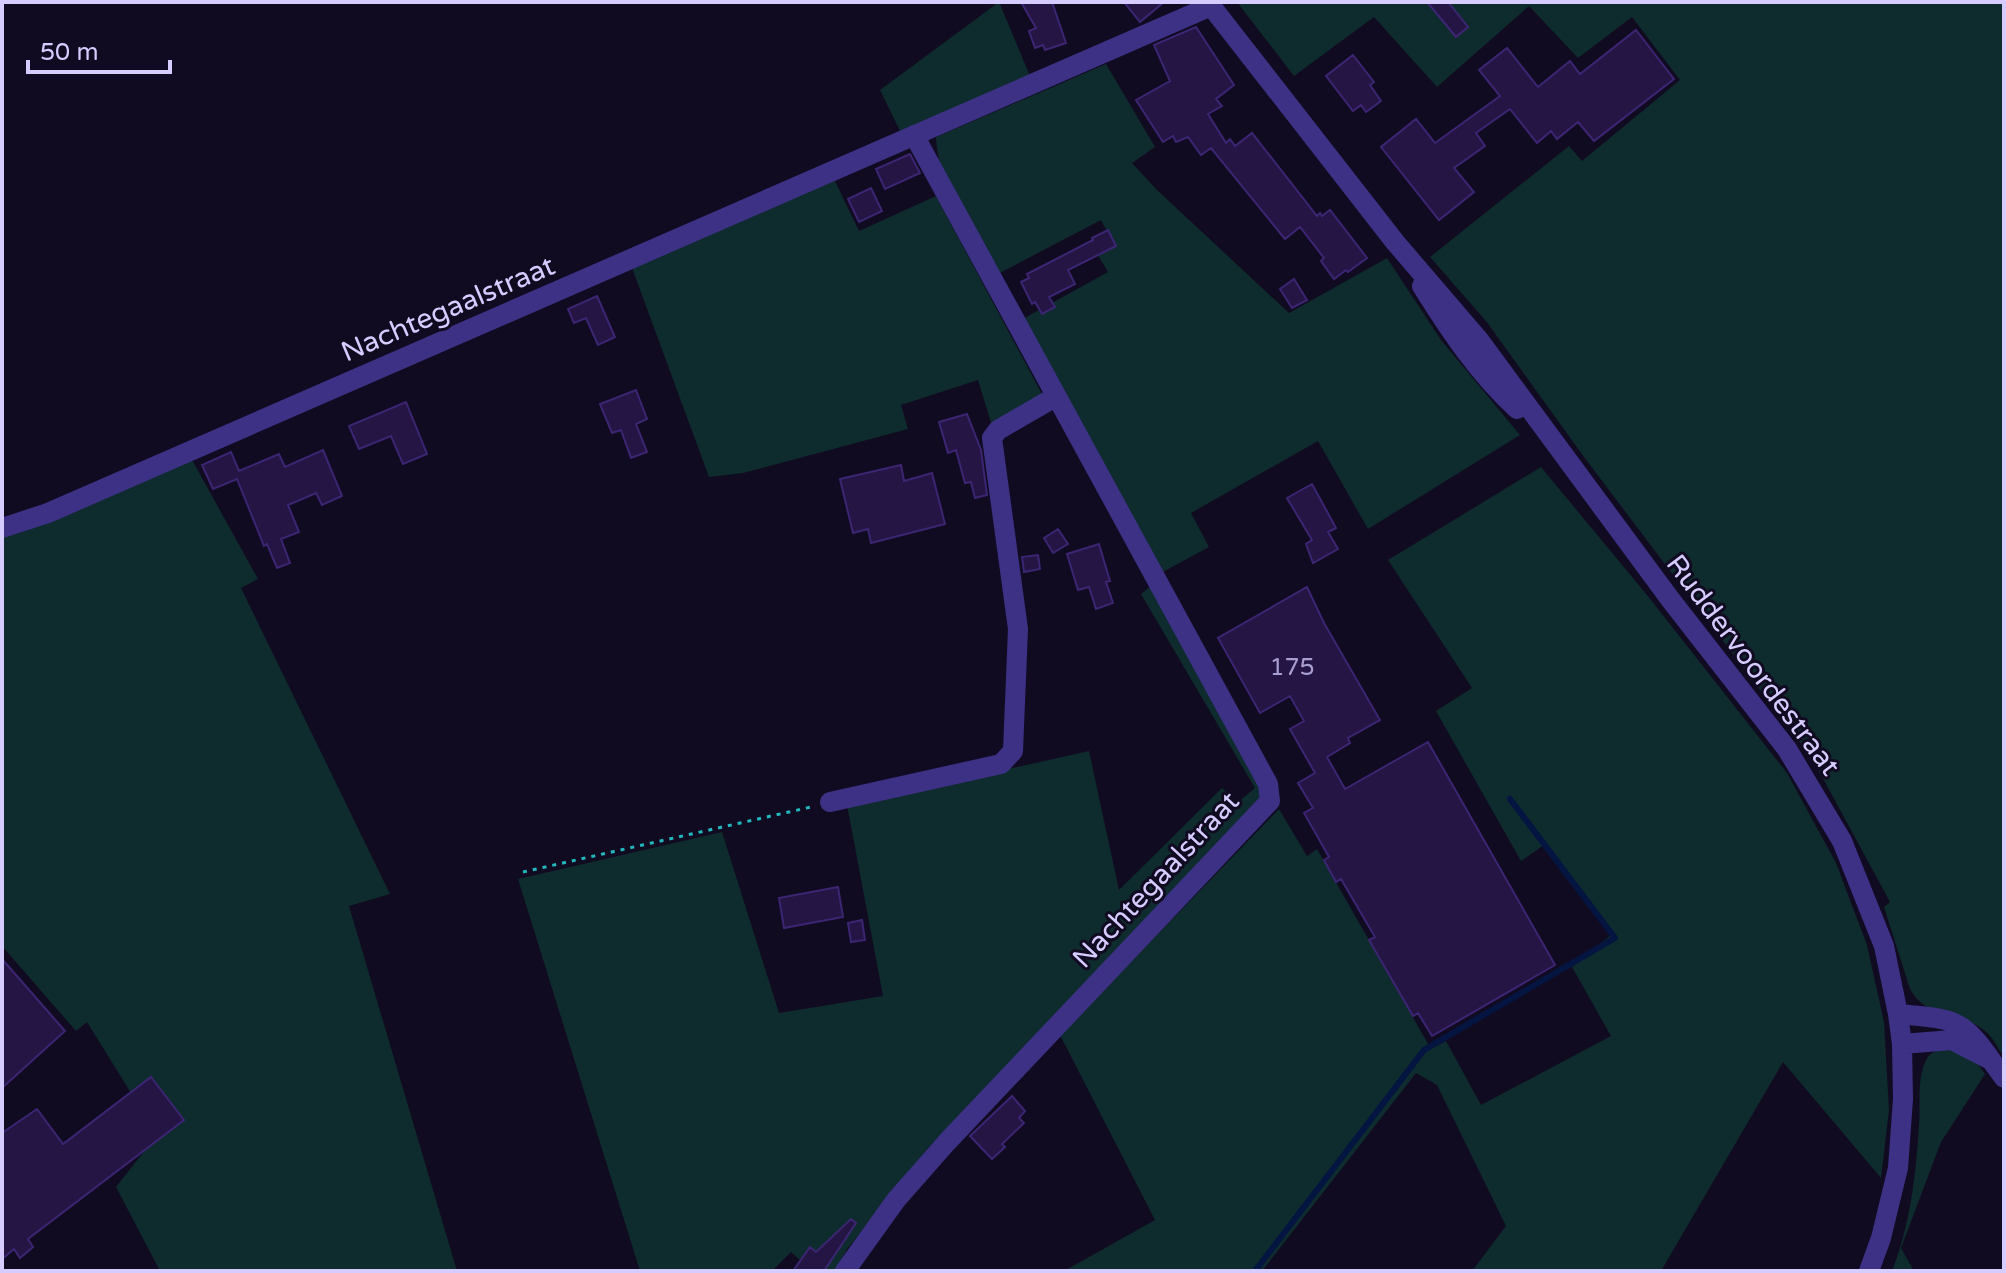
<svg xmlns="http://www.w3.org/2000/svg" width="2006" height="1273" viewBox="0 0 2006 1273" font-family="'Varela Round',sans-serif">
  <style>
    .green { fill: #0e2b2d }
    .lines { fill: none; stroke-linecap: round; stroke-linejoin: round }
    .stream { stroke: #041542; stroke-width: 6 }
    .building { fill: #241545; stroke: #3c2573; stroke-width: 2 }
    .path { stroke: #22b8be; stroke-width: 3; stroke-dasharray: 4 6; stroke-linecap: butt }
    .minor { stroke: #3d3186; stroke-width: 20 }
    .labels { text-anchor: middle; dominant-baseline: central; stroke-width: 6; stroke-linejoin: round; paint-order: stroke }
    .number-label { font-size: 24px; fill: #aa9ed0 }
    .street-label { font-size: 28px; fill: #d7ccff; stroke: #110b22 }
  </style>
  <rect width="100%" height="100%" fill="#110b22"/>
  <path class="green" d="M999,2L1030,76L902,135L880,90Z
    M1237,2H2004V1057C1998,1049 1993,1037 1985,1031C1960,1010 1928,1021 1910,989L1884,907L1890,902L1813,760L1584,457L1486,321L1430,257L1569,146L1582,161L1680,80L1632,17L1578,58L1529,6L1437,87L1374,17L1294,76Z
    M1106,64L1155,147L1132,163L1157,190L1289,313L1387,258L1441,340L1520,435L1368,529L1318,441L1191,513L1209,547L1161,573L1021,320L1108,272L1093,247L1111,239L1101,220L994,276C972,234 938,185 936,137Z
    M834,179L859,231L936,196L1042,394L992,426L978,380L901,405L908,429L743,473L709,477L632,268Z
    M191,458L258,579L241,588L390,894L349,906L457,1271H160L116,1187L157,1135L87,1022L76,1031L2,946V537L23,532Z
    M1541,467L1647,595L1787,773L1836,863L1867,945L1884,1022L1889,1110L1881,1178L1783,1062L1661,1271H1472L1506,1226L1437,1085L1416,1073L1262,1271H1064L1155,1220L1060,1035L1279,809L1307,856L1317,849L1431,1049L1446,1041L1481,1105L1611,1036L1572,967L1611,935L1544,845L1521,861L1436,711L1472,688L1388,560Z
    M1155,583L1271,790L993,1085L928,1148L848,1248L834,1271H812L791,1252L772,1271H640L518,879L722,832L779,1013L883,996L847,805L1089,751L1119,890L1222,788L1237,803L1255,788L1141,594Z
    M1949,1048L1973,1057L1985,1074L1941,1142L1901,1248L1914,1271H1892C1910,1226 1916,1174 1919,1125C1921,1104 1916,1079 1927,1058C1931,1051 1941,1050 1949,1048Z"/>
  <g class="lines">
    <path class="stream" d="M1255,1271L1424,1050L1615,938L1510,799"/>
  </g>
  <path class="building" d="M1021,2H1052L1066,43L1045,50L1043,45L1035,48L1029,31L1036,28Z
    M1124,2H1164L1140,22Z
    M1427,2H1448L1468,27L1456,37Z
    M1196,27L1234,85L1216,99L1222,106L1208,114L1226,143L1230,139L1235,146L1252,133L1317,216L1320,213L1322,216L1330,210L1367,258L1348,272L1346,270L1334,279L1321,261L1324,258L1300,227L1285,239L1211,148L1201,155L1188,137L1176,142L1173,136L1163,142L1136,100L1170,81L1154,45Z
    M1636,30L1674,79L1594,141L1578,122L1557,139L1551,131L1537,143L1510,109L1476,133L1485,146L1454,168L1474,192L1439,220L1381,147L1416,119L1435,143L1500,96L1479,70L1507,48L1538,87L1570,61L1580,74Z
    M1353,55L1374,82L1370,85L1381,101L1366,112L1361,105L1353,111L1326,76Z
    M910,154L920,173L885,189L876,169Z
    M871,188L882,211L859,222L848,199Z
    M1108,230L1116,246L1068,270L1075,284L1049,297L1055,307L1042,314L1035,302L1032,304L1021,282L1029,278L1027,274L1093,240L1092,238Z
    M1294,279L1307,300L1292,308L1280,289Z
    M597,296L615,337L598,345L586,318L574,323L568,309Z
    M636,390L647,419L636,424L647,452L631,458L621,430L612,433L600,404Z
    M406,402L427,454L403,464L391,436L359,449L349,426Z
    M967,414L981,450L987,495L975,498L971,482L965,483L956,450L948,453L939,422Z
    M323,450L342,496L322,505L316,493L288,505L299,532L281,539L290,563L277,568L267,544L264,546L237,479L213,489L202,465L231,452L239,471L279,454L285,467Z
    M901,465L904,481L932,473L945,524L871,543L868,529L853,533L840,479Z
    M1312,484L1336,528L1328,532L1338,549L1313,563L1306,544L1312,540L1287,498Z
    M1058,529L1068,544L1053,553L1044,538Z
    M1099,544L1110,581L1106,582L1113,603L1096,609L1089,587L1078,590L1067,554Z
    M1038,555L1040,569L1024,572L1022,557Z
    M1307,587L1324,623L1380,720L1348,738L1350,743L1327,757L1345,789L1428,742L1555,965L1432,1036L1418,1013L1413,1016L1369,940L1375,937L1341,879L1336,882L1324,860L1329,857L1304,813L1313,808L1298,783L1315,773L1290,729L1304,721L1290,696L1260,713L1218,638Z
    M838,887L843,917L784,928L779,898Z
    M862,920L865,940L851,942L848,923Z
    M2,959L65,1031L2,1088Z
    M151,1077L184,1120L28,1239L33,1247L20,1258L14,1249L2,1259V1133L37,1109L63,1144Z
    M1012,1096L1025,1111L1019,1118L1024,1123L1002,1144L1005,1147L992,1159L970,1136Z
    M851,1219L856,1223L824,1271H793L810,1247L816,1252Z"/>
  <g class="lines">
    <path class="path" d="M523,872L811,807"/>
    <path class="minor" d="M1208,2L1395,242L1479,340L1670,599L1787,749L1842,841L1884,946L1898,1014L1902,1044L1903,1099L1898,1168L1881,1238L1869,1271
      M1422,286C1450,331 1479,374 1517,409
      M2,528L48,513L1211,6
      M830,802L1001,764L1013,751L1018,629L992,438L998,430L1055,397
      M1898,1014C1949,1019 1961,1016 1991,1060L1952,1040L1902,1044
      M1991,1060L2004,1078
      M845,1271L896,1200L947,1142L1270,801L1268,784L914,135"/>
  </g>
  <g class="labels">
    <g class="number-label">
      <text x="1292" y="667">175</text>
    </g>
    <g class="street-label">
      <text transform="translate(448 309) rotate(-23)">Nachtegaalstraat</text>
      <text transform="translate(1753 665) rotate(53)">Ruddervoordestraat</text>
      <text transform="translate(1156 880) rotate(-47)">Nachtegaalstraat</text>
    </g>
  </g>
  <rect width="2006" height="1273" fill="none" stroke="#d7ccff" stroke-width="8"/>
  <path d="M28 60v12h142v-12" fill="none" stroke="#d7ccff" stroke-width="4"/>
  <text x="40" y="60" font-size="24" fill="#d7ccff" stroke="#110b22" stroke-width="6" paint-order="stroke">50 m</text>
</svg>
